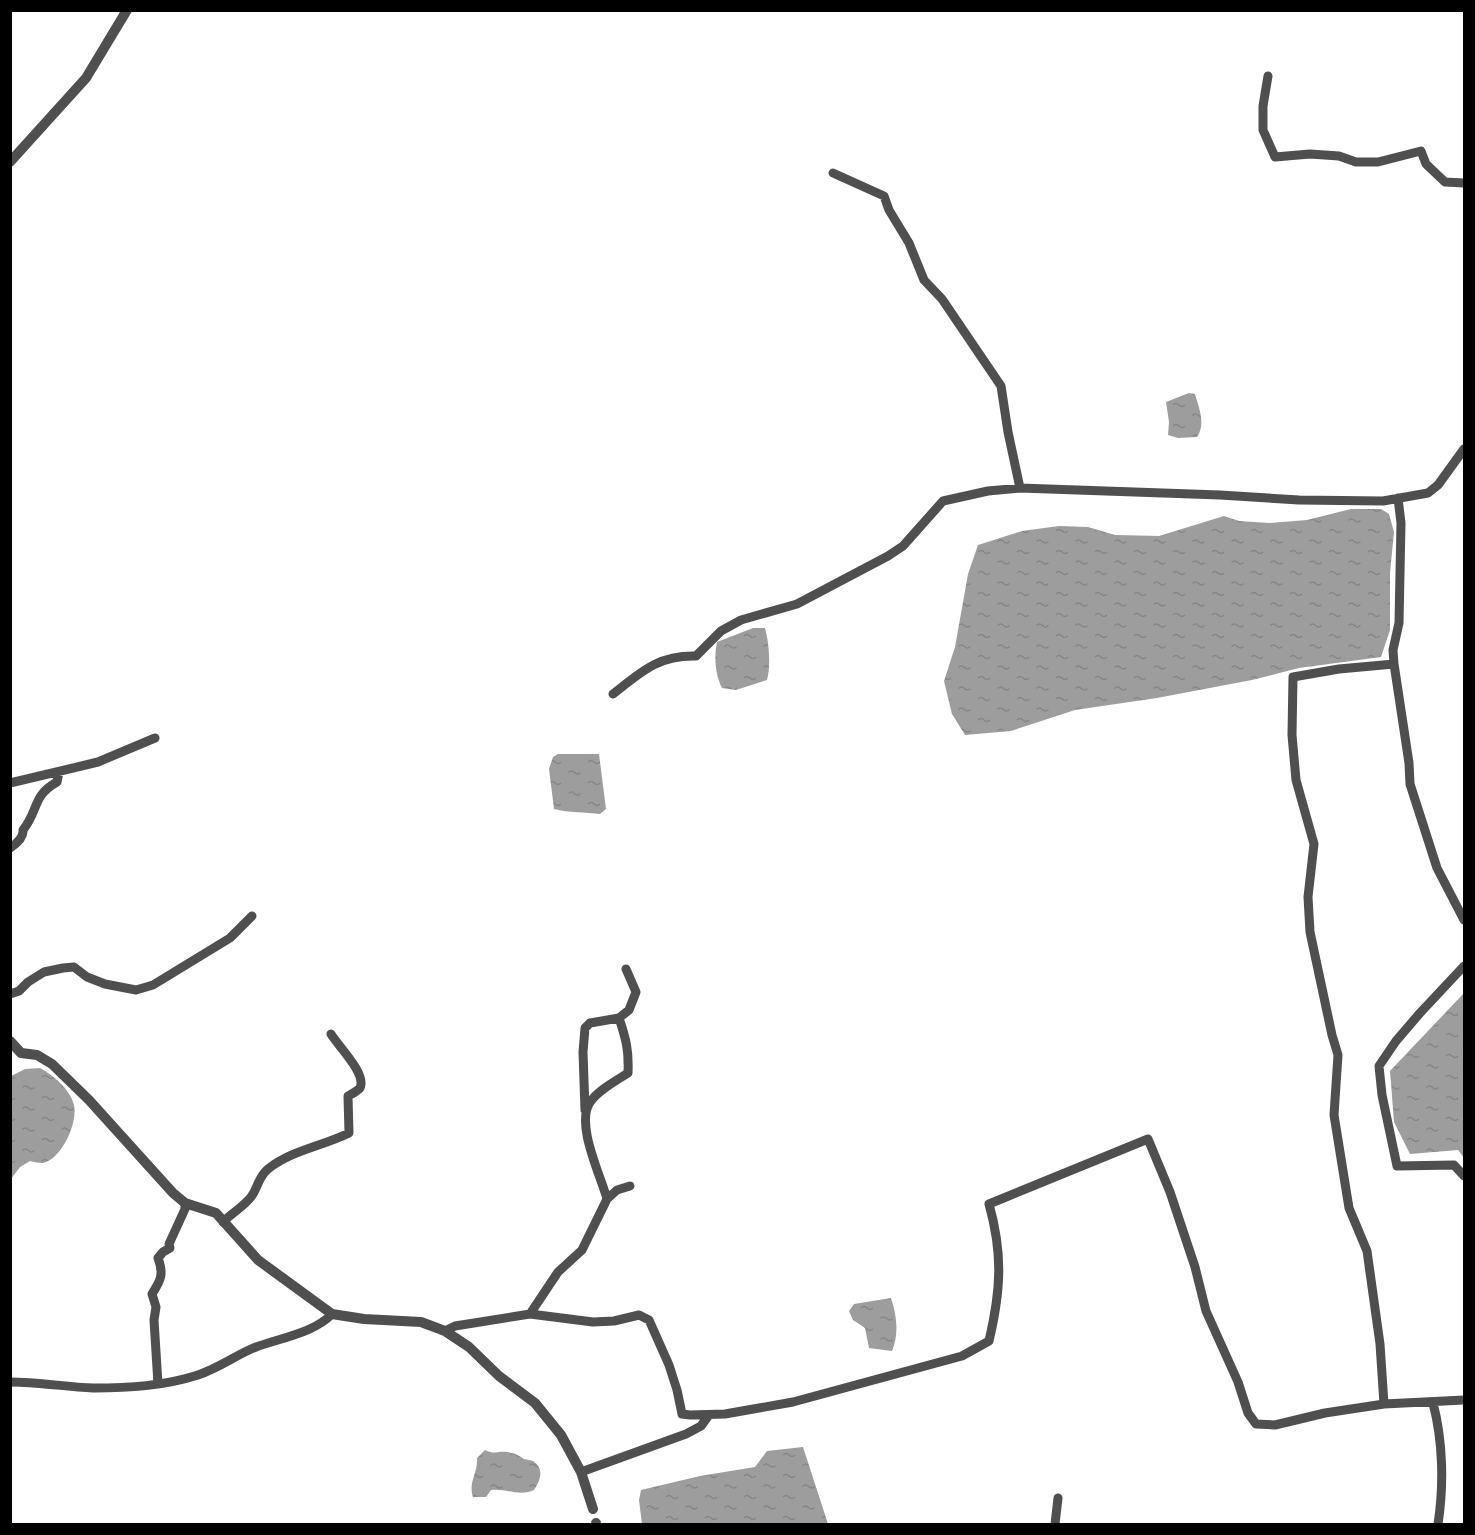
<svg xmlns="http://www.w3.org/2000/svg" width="1475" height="1535" viewBox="0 0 1475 1535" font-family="Cabin,sans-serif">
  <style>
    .water { fill: url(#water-ripples) }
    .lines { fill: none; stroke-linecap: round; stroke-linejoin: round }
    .minor { stroke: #4f4f4f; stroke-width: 9 }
    .tertiary { stroke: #4f4f4f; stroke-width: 10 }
  </style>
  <defs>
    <pattern id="water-ripples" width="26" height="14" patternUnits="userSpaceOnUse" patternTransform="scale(1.5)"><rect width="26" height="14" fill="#9d9d9d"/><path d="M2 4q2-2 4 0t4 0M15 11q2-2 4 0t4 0" fill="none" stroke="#858585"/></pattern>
  </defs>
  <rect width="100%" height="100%" fill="#fff"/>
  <path class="water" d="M1189,393L1195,394C1199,408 1206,424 1197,437L1178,438L1168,435L1169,422L1166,402Z
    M1351,509H1381L1389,514L1394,532L1390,573V630L1381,657L1299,668L1252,680L1157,698L1075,710L1011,731L965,735L952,714L944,681L955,647L968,574L978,545L1022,531L1059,526L1088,527L1115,535L1159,536L1224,516L1239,521L1269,523L1307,520Z
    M753,628H765C769,642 771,666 767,680L736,690L722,688C715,674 714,657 717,642Z
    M558,754H599L606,809L600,814C585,812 569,813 554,809L549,769L553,757Z
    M1464,993V1158L1458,1150L1410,1154L1394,1122L1390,1071Z
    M40,1068C53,1075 70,1089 74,1105C78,1122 62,1159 43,1163C39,1163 34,1162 30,1161L20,1167L11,1179V1076L25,1069Z
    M891,1298C897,1316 899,1334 892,1351L869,1348L865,1328L853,1320L849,1311L854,1304Z
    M803,1447L828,1524H642L639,1500L641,1490L700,1476L755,1467L767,1451Z
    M485,1450C495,1455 497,1451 507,1452C515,1453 518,1455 524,1459C527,1460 531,1460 533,1461C545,1469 540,1481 534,1490C520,1497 506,1488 491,1490L486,1497H473C468,1482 478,1473 477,1458Z"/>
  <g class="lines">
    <path class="minor" d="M1268,76L1263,106V130L1275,157L1310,154L1339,156L1356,162H1378L1421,151L1426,164L1445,182L1464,183
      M833,173L884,196L889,210L909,243L924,280L942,299L1001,386L1008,432L1020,488
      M1394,664L1393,650L1399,623L1401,523L1398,498
      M613,694C641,672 658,655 696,656L721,631L741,620L797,604L888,556L903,546L943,501L988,491L1020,488L1220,495L1299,500L1383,501L1428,493L1438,485L1464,449
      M10,783L98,762L155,738
      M10,848C16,844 24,838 23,830C39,810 32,796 57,782L59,772
      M1464,966L1420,1013L1396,1041L1379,1066L1382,1095L1397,1166L1454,1165L1464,1176
      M10,994L19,991L28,982L44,972L63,968L74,967L87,977L105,984L136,990L153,985L230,938L252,916
      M585,1110L583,1052L585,1028L590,1023L619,1018
      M607,1199L617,1190L630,1186
      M223,1222C232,1213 243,1207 251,1197C258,1188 258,1177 268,1169C292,1150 323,1146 349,1133L348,1096C352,1094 357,1091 360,1088C367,1074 338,1046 331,1034
      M530,1314L558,1272L582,1250L607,1199C601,1176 574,1122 591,1101C600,1089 616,1081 628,1073C629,1050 626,1039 619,1018L629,1010L636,992L626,969
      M445,1331L455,1326L530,1314L593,1322L614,1321L639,1315L649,1320L669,1365L677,1390L682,1414L690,1415L725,1414L793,1402L962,1356L989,1341C1001,1290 1003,1254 989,1204L1148,1139L1170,1192L1195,1267L1206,1311L1238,1382L1248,1413L1256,1424L1275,1425L1325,1413L1384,1404L1464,1400
      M10,1382C38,1382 66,1387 93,1388C129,1388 164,1386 198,1375C219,1368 236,1355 256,1347C280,1338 314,1333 332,1314
      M158,1384L154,1320L156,1307L152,1294C161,1280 164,1274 158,1258L163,1252L170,1248L169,1244L185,1209V1203
      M1433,1403C1443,1441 1444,1485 1438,1524
      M1384,1404L1380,1344L1367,1251L1349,1208L1334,1115L1338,1055L1332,1035L1310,932L1308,897L1314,844L1296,780L1292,735L1293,677L1339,669L1394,664L1409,763L1410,784L1437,868L1464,920
      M581,1472L686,1434L701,1426L709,1415
      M1055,1524L1058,1498"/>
    <path class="tertiary" d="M10,162L86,78L127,10
      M10,1041L21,1053L37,1055L52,1064L89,1100L173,1193L185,1203L216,1213L258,1260L332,1314L364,1319L421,1322L445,1331L469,1347L499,1376L535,1403L561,1435L581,1472L593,1509
      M596,1523V1524"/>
  </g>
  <rect width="1475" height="1535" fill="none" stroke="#000000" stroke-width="24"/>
</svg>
